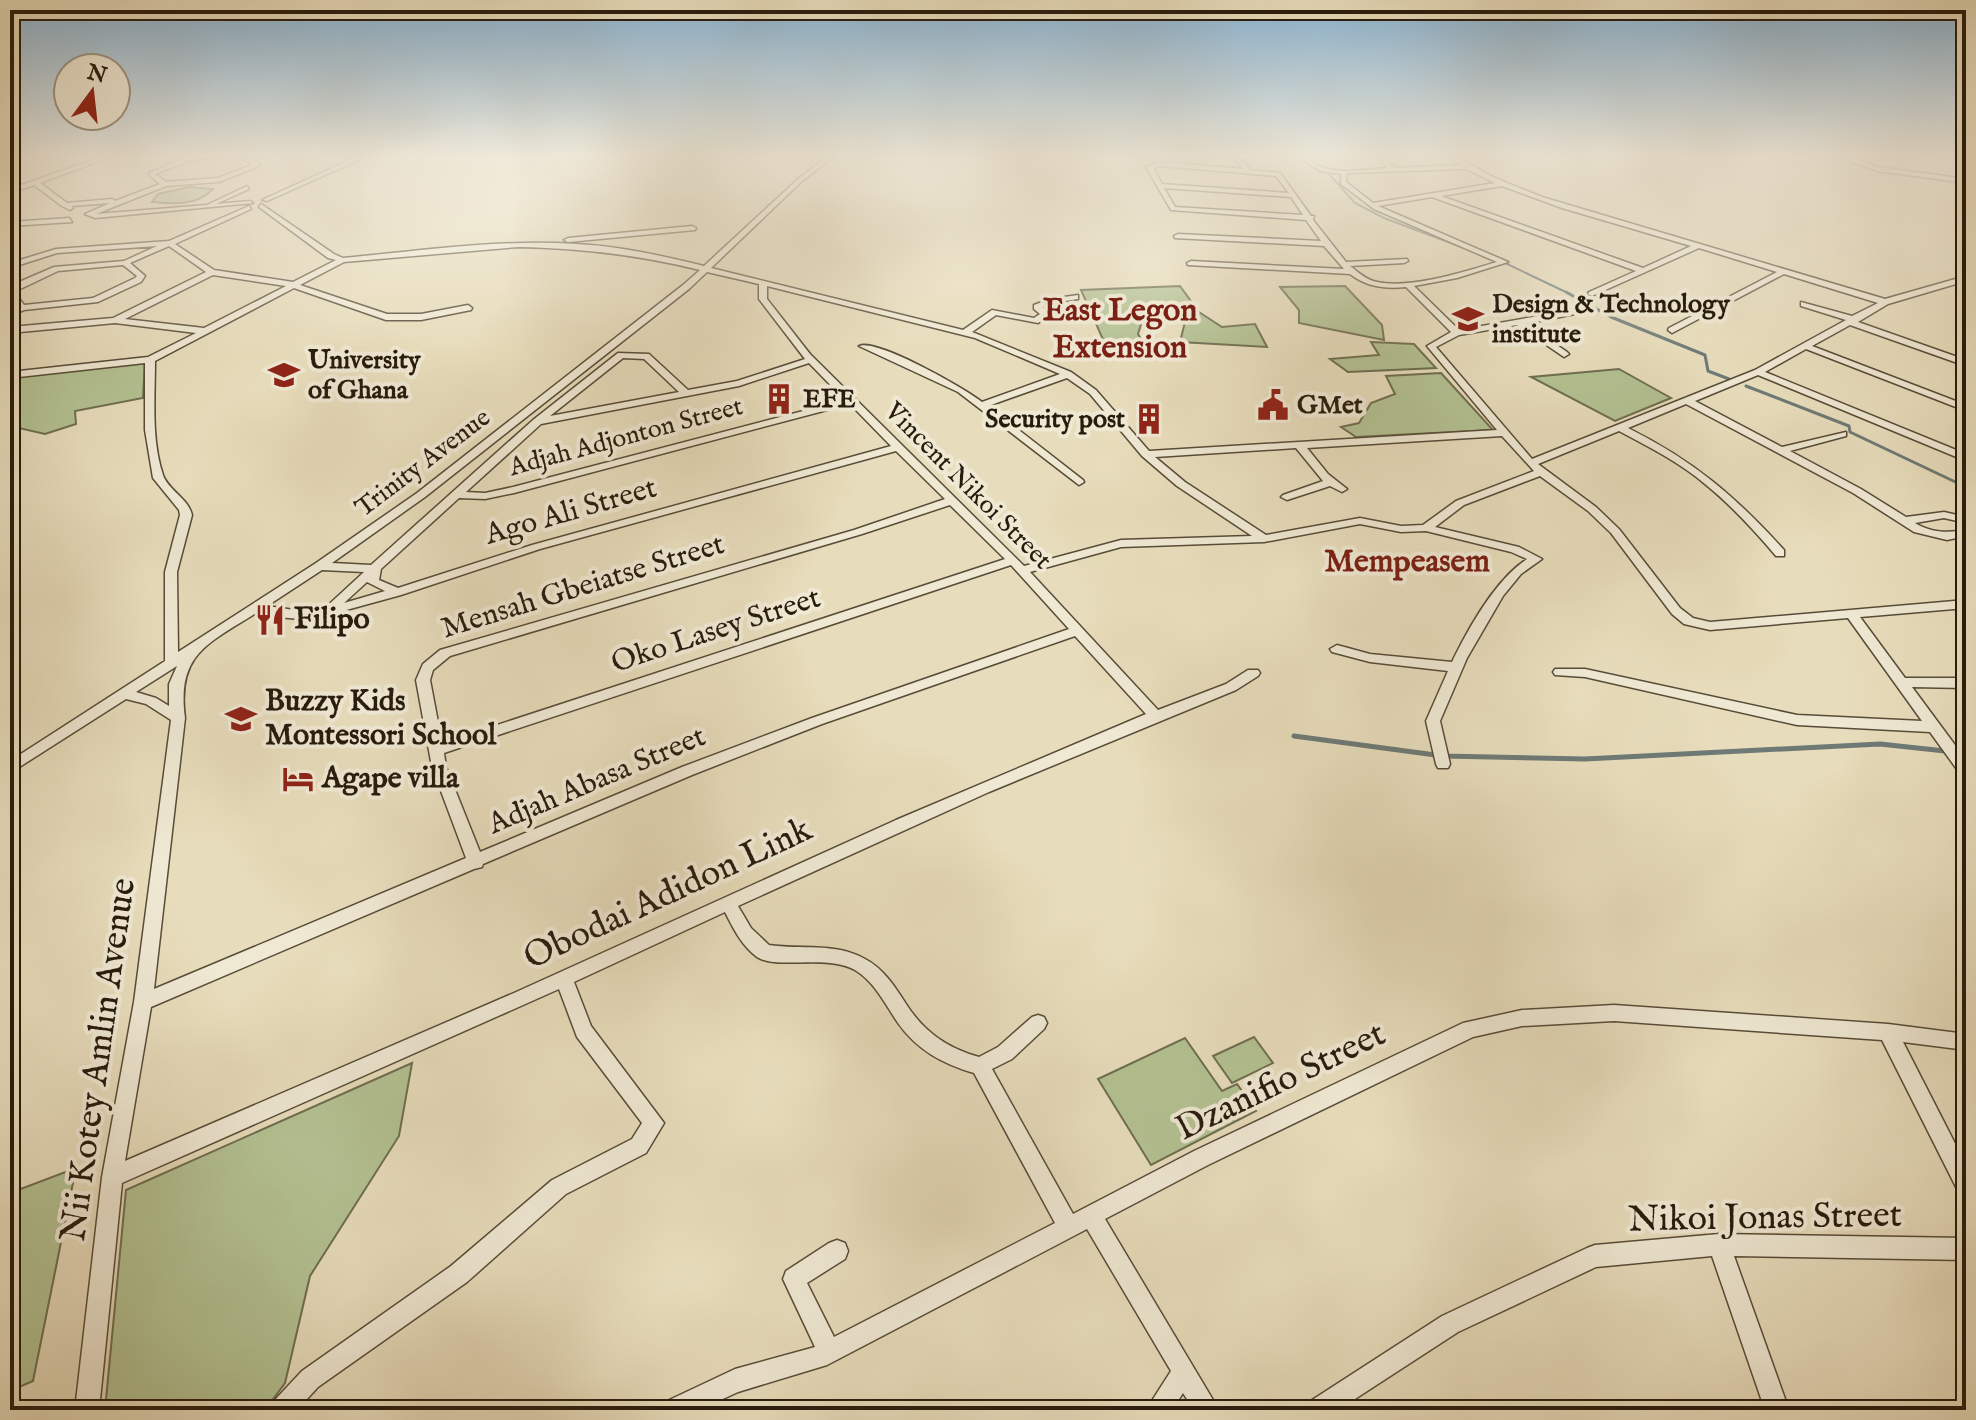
<svg xmlns="http://www.w3.org/2000/svg" width="1976" height="1420" viewBox="0 0 1976 1420" font-family="'IM FELL English',serif">
  <style>
    .green { fill: #b3c192; stroke: #6e6e50; stroke-width: 2 }
    .lines { fill: none; stroke-linecap: round; stroke-linejoin: round }
    .stream-far2 { stroke: #6e7a76; stroke-width: 2 }
    .stream-far1 { stroke: #6e7a76; stroke-width: 3 }
    .stream { stroke: #6e7a76; stroke-width: 5 }
    .minor-casing { stroke: #584c38; stroke-width: 3 }
    .minor { fill: #efe8d3; fill-rule: evenodd }
    .labels { text-anchor: middle; dominant-baseline: central; stroke-width: 8; stroke-linejoin: round; paint-order: stroke }
    .far-poi-label { font-size: 26px; font-weight: bold; fill: #281c0d; stroke: #efe8d3; text-anchor: start }
    .far-street-label { font-size: 26px; fill: #281c0d; stroke: #efe8d3 }
    .street-label { font-size: 30px; fill: #281c0d; stroke: #efe8d3 }
    .poi-label { font-size: 30px; font-weight: bold; fill: #281c0d; stroke: #efe8d3; text-anchor: start }
    .far-district-label { font-size: 32px; font-weight: bold; fill: #7a1f14; stroke: #efe8d3 }
    .neighbourhood-label { font-size: 32px; font-weight: bold; fill: #7a1f14; stroke: #efe8d3 }
    .near-street-label { font-size: 36px; fill: #281c0d; stroke: #efe8d3 }
  </style>
  <rect width="100%" height="100%" fill="#e7dcbb"/>
  <filter id="stains"><feTurbulence type="fractalNoise" baseFrequency=".0025" numOctaves="4"/><feColorMatrix values="0 0 0 0 .2 0 0 0 0 .09 0 0 0 0 .02 0 0 0 .5 -.17"/></filter>
  <radialGradient id="worn" r=".72"><stop offset=".6" stop-color="#630" stop-opacity="0"/><stop offset="1" stop-color="#630" stop-opacity=".3"/></radialGradient>
  <path class="green" d="M189,187L213,189C197,206 174,204 152,202L158,194Z
    M1180,286L1199,312L1222,327L1255,324L1267,347L1180,342L1185,322L1143,318L1138,334L1142,341L1105,344L1081,290Z
    M1345,286L1382,325L1384,340L1299,323V310L1280,287Z
    M1371,342L1414,344L1436,368L1348,372L1330,359L1379,355Z
    M145,362L143,398L75,411L76,424L45,434L10,426V377Z
    M1619,369L1671,398L1615,421L1531,377Z
    M1441,373L1493,430L1356,437L1341,427L1359,423L1371,403L1395,394L1386,376Z
    M1254,1037L1273,1063L1232,1083L1213,1056Z
    M1185,1038L1222,1091L1237,1084L1256,1111L1151,1165L1098,1079Z
    M412,1063L399,1136L310,1276L285,1383L265,1410H105L126,1190Z
    M76,1168L33,1381L10,1391V1193Z"/>
  <g class="lines">
    <path class="stream-far2" d="M1329,174L1355,203L1384,218L1472,251
      M1503,262L1570,294"/>
    <path class="stream-far1" d="M1566,292L1611,317L1705,355L1708,371L1729,379
      M1746,386L1849,426L1850,432L1966,487"/>
    <path class="stream" d="M1294,736L1443,756L1585,759L1880,744L1945,751"/>
    <defs>
      <path id="minor" d="M107,155H115L40,183L67,203L112,199L115,201L160,184L149,175V173L187,157L233,155L188,161L155,174L166,182L218,178L252,165L239,155H246L259,164V166L219,182L166,186L96,214L207,205L247,186L249,189L216,204L250,201L253,203L95,218L85,214L110,203L72,206L73,208L70,210L62,206L34,185L10,193V189Z
        M356,155H362L359,160L267,201L262,200L354,158Z
        M829,155H836L802,181L711,268L963,330L992,310L1034,318L1040,314L1034,309V305L1050,299L1078,295V299L1052,303L1043,307L1050,314L1038,323L996,315L972,332L1071,372L1096,390L1149,451L1497,430L1427,346L1451,332L1406,287C1384,289 1367,287 1350,274L1188,265L1187,263L1191,261L1344,269L1324,246L1175,238L1174,236L1178,234L1321,241L1306,220L1171,210L1146,167L1161,162L1243,169L1232,155H1238L1250,170L1280,173L1311,216H1314L1313,220L1346,262L1407,259L1408,261L1404,263L1350,266C1358,272 1366,280 1377,282C1412,289 1463,272 1497,262L1374,209L1341,184V174L1320,171L1295,155C1307,155 1313,164 1324,168C1339,174 1371,169 1388,168L1375,155H1381L1395,168L1461,165L1446,155H1453L1495,178L1542,197L1885,299L1966,276V281L1888,304L1858,322L1966,360V366L1850,325L1812,346L1966,405V411L1806,349L1765,372L1966,454V461L1758,375L1695,401L1782,447L1846,432V436L1790,451L1861,489L1906,517L1944,512L1966,517V523L1944,518L1915,523C1931,533 1948,533 1966,530V536L1947,540L1914,532L1853,493L1686,404L1628,428C1694,461 1735,496 1784,550V556H1776C1754,530 1731,505 1705,484C1679,462 1649,447 1619,431L1538,464L1596,507L1619,529L1680,608L1693,618L1710,622L1966,600V608L1860,617L1905,678H1966V688L1912,687L1966,760V776L1961,775L1930,732L1797,725L1585,677L1555,675L1553,672L1555,669H1585L1797,715L1922,721L1848,618L1710,630L1684,624L1672,614L1611,533L1588,511L1540,476L1464,505L1435,527L1519,547L1542,559L1521,574L1503,596L1467,658L1440,721L1450,764L1448,768H1438L1436,764L1426,721L1448,671L1370,662L1332,652L1330,649L1337,645L1370,654L1452,662C1468,629 1496,579 1527,559L1511,552L1426,531L1401,532L1360,524L1264,542L1121,547L1030,572L1158,710L1226,684L1248,670H1258L1260,673L1258,676L1236,690L989,792L738,906L751,928L769,945C801,950 835,942 865,959C884,969 895,987 906,1004C924,1032 947,1048 979,1057L998,1047L1032,1017L1038,1015L1044,1017L1047,1023L1044,1029L1012,1059L992,1069L1073,1214L1194,1151L1463,1023L1522,1010L1614,1005L1888,1024L1966,1034V1050L1903,1042L1966,1165V1196L1959,1193L1882,1040L1614,1021L1522,1026L1473,1037L1208,1165L1105,1219L1219,1410H1194L1183,1393L1172,1410H1146L1171,1371L1087,1229L827,1365L738,1392L699,1410H661L665,1402L735,1369L815,1347L783,1279L786,1271L829,1243L837,1240L845,1243L848,1251L845,1259L807,1283L834,1337L1055,1223L974,1073C943,1064 917,1050 898,1023C885,1004 875,982 855,970C827,954 777,970 757,957C742,946 733,928 725,912L574,982L591,1026L664,1123L646,1153L566,1194L467,1282L318,1387L297,1410H269L273,1402L302,1371L451,1266L552,1180L632,1139L642,1123L577,1037L559,989L122,1183L99,1410H75L102,1177L134,1002L171,720L146,704L126,699L10,773V761L165,661V572L180,515L179,510L153,478L145,430V363L10,378V372L148,357L196,333L115,323L10,333V327L113,318L206,272L169,246L130,263L145,276L141,282L98,302L24,310L10,316V310L17,307L10,298V286L54,267L124,261L157,246L57,253L10,268V263L56,249L169,241L249,206L251,209L175,244L214,270L293,282L336,260L328,258L259,207L261,204L334,254L343,258C420,251 499,239 576,244C619,246 663,256 704,266L798,179ZM1161,166L1276,176L1289,193L1162,184L1153,168ZM1466,169L1495,183L1373,203L1346,182L1347,173ZM1502,186L1562,208L1691,246L1643,268L1441,196ZM1164,188L1291,197L1303,215L1175,207ZM1432,197L1636,271L1589,292L1588,294L1592,296L1699,248L1777,272L1669,328L1668,330L1672,333L1784,274L1878,303L1852,316L1801,302V306L1846,320L1755,370L1532,459L1436,347L1459,335L1517,325L1564,357L1569,354L1567,352L1526,324L1594,310L1590,307L1459,330L1414,286L1457,278L1508,262L1378,206ZM518,247C580,248 639,255 700,270L683,285L417,493L316,563L178,652L177,572L192,515C188,498 168,490 163,475C151,439 155,398 155,361L294,288L386,320H421L471,310L472,308L468,305L421,314H387L300,285L344,262ZM123,265L137,276L135,278L93,298L24,305L14,292L58,271ZM707,272L759,284V299L805,359L737,381L688,390L649,354L618,353L533,420L371,565L332,563L425,497L689,289ZM213,275L286,286L204,328L125,319ZM767,286L975,338L1060,374L982,402C965,388 876,338 859,346L958,392L1079,485L1084,482L1083,480L988,406L1067,378L1090,394L1142,456L1177,486L1252,536L1121,540L1024,566L810,354L767,299ZM623,358L644,359L679,392L550,416ZM809,363L845,400L513,487L485,493L466,492L541,424L739,386ZM850,404L891,446L532,545L398,588L379,580L381,569L459,498L485,499L514,493ZM1502,436L1534,471L1456,501L1423,525L1401,526L1360,518L1266,535L1185,482L1155,457L1296,448L1323,481L1283,495L1281,497L1287,500L1330,486L1342,492L1347,489L1328,474L1307,448ZM896,451L945,499L854,530L440,650L423,664L416,680L432,767L466,858L154,989L185,718C176,652 210,643 259,611L277,617L301,619L328,615L401,595L540,549ZM950,505L1005,559L442,743L430,680L433,670L450,656L862,534ZM1011,565L1069,629L812,718L682,767L480,852L446,767L444,753ZM322,570L364,572L325,608L301,611L267,606ZM367,582L385,591L344,603ZM1075,636L1146,714L896,820L514,993L125,1161L151,1007L474,869L482,867L483,864L692,775L822,724ZM177,666L169,684V706L156,698L136,692Z
        M1952,155H1959L1966,159V164Z
        M1851,158L1878,167L1966,179V183L1877,171L1849,161Z
        M69,218L72,222L10,226V222Z
        M692,226L696,228L695,230L568,242L564,240L568,238Z
        M1719,1234L1966,1238V1260L1734,1256L1789,1410H1765L1712,1256L1596,1267L1458,1332L1338,1410H1305L1309,1402L1442,1316L1587,1248L1595,1245Z"/>
    </defs>
    <use href="#minor" class="minor-casing"/>
    <use href="#minor" class="minor"/>
  </g>
  <linearGradient id="sky" x2="0" y2="1"><stop stop-color="#8ab6d6"/><stop offset="0.44" stop-color="#f4efe0"/><stop offset="1" stop-color="#f4efe0" stop-opacity="0"/></linearGradient>
  <rect width="1976" height="354" fill="url(#sky)"/>
  <defs>
    <symbol id="school-bare" viewBox="-9 -9 18 18"><path d="M0-5L7-2L0 1L-7-2ZM-4 1L0 2.5L4 1V4Q0 6-4 4Z" fill="#8f2418" stroke="#efe8d3" stroke-width="2.5" paint-order="stroke"/></symbol>
    <symbol id="university-bare" viewBox="-9 -9 18 18"><path d="M0-5L7-2L0 1L-7-2ZM-4 1L0 2.5L4 1V4Q0 6-4 4Z" fill="#8f2418" stroke="#efe8d3" stroke-width="2.5" paint-order="stroke"/></symbol>
    <symbol id="building-bare" viewBox="-9 -9 18 18"><path d="M-4-6H4V6H1V3H-1V6H-4ZM-2.5-4.3h1.7v1.8h-1.7ZM.8-4.3h1.7v1.8H.8ZM-2.5-1h1.7V.8h-1.7ZM.8-1h1.7V.8H.8Z" fill="#8f2418" stroke="#efe8d3" stroke-width="2.5" paint-order="stroke"/></symbol>
    <symbol id="civic-bare" viewBox="-9 -9 18 18"><path d="M-.6-6.5H3V-4.5H.6V-3L4-1V1h2V6H-6V1h2V-1L-.6-3ZM-1.2 2.5V6h2.4V2.5Z" fill="#8f2418" stroke="#efe8d3" stroke-width="2.5" paint-order="stroke"/></symbol>
    <symbol id="restaurant-bare" viewBox="-9 -9 18 18"><path d="M-5-6h1v4h1v-4h1v4h1v-4h1v5L-1.5 .5V6h-2V.5L-5-1ZM5-6V6H3V1.5H1.5Q1.5-4 5-6Z" fill="#8f2418" stroke="#efe8d3" stroke-width="2.5" paint-order="stroke"/></symbol>
    <symbol id="hotel-bare" viewBox="-9 -9 18 18"><path d="M-6-4.5h1.5V1H6V5H4.5V3h-9V5H-6ZM-4 0a1.8 1.8 0 1 1 3.6 0ZM.5 0V-2.5h3Q6-2.5 6 0Z" fill="#8f2418" stroke="#efe8d3" stroke-width="2.5" paint-order="stroke"/></symbol>
  </defs>
  <g fill-rule="evenodd">
    <use href="#school-bare" x="1446" y="297" width="44" height="44"/>
    <use href="#university-bare" x="262" y="353" width="44" height="44"/>
    <use href="#building-bare" x="757" y="377" width="44" height="44"/>
    <use href="#civic-bare" x="1251" y="383" width="44" height="44"/>
    <use href="#building-bare" x="1127" y="397" width="44" height="44"/>
    <use href="#restaurant-bare" x="248" y="598" width="44" height="44"/>
    <use href="#school-bare" x="219" y="697" width="44" height="44"/>
    <use href="#hotel-bare" x="276" y="757" width="44" height="44"/>
  </g>
  <g class="labels">
    <g class="far-poi-label">
      <text x="1492" y="304">Design &amp; Technology<tspan x="1492" dy="30">institute</tspan></text>
      <text x="308" y="360">University<tspan x="308" dy="30">of Ghana</tspan></text>
      <text x="803" y="399">EFE</text>
      <text x="1297" y="405">GMet</text>
      <text x="1125" y="419" text-anchor="end">Security post</text>
    </g>
    <g class="far-street-label">
      <text transform="translate(626 437) rotate(-15)">Adjah Adjonton Street</text>
      <text transform="translate(423 463) rotate(-37)">Trinity Avenue</text>
      <text transform="translate(968 486) rotate(45)">Vincent Nikoi Street</text>
    </g>
    <g class="street-label">
      <text transform="translate(571 512) rotate(-16)">Ago Ali Street</text>
      <text transform="translate(583 587) rotate(-17)">Mensah Gbeiatse Street</text>
      <text transform="translate(716 631) rotate(-18)">Oko Lasey Street</text>
      <text transform="translate(597 781) rotate(-23)">Adjah Abasa Street</text>
    </g>
    <g class="poi-label">
      <text x="294" y="620">Filipo</text>
      <text x="265" y="702">Buzzy Kids<tspan x="265" dy="34">Montessori School</tspan></text>
      <text x="322" y="779">Agape villa</text>
    </g>
    <g class="far-district-label">
      <text x="1120" y="311">East Legon<tspan x="1120" dy="37">Extension</tspan></text>
    </g>
    <g class="neighbourhood-label">
      <text x="1407" y="562">Mempeasem</text>
    </g>
    <g class="near-street-label">
      <text transform="translate(668 894) rotate(-25)">Obodai Adidon Link</text>
      <text transform="translate(99 1060) rotate(-82)">Nii Kotey Amlin Avenue</text>
      <text transform="translate(1281 1082) rotate(-26)">Dzanifio Street</text>
      <text transform="translate(1765 1218) rotate(-1)">Nikoi Jonas Street</text>
    </g>
  </g>
  <rect width="1976" height="1420" fill="none" stroke="#e7dcbb" stroke-width="40"/>
  <rect x="12" y="12" width="1952" height="1396" fill="none" stroke="#281c0d" stroke-width="4"/>
  <rect x="20" y="20" width="1936" height="1380" fill="none" stroke="#281c0d" stroke-width="2"/>
  <g transform="translate(92 92) rotate(15)"><circle r="38" fill="#efe8d3" stroke="#9f9684" stroke-width="2"/>
  <path d="M0-6L14 30L0 20L-14 30Z" fill="#8f2418"/>
  <text y="-12" font-size="22" font-weight="bold" text-anchor="middle" fill="#281c0d">N</text>
  </g>
  <rect width="100%" height="100%" filter="url(#stains)"/>
  <rect width="100%" height="100%" fill="url(#worn)"/>
</svg>
